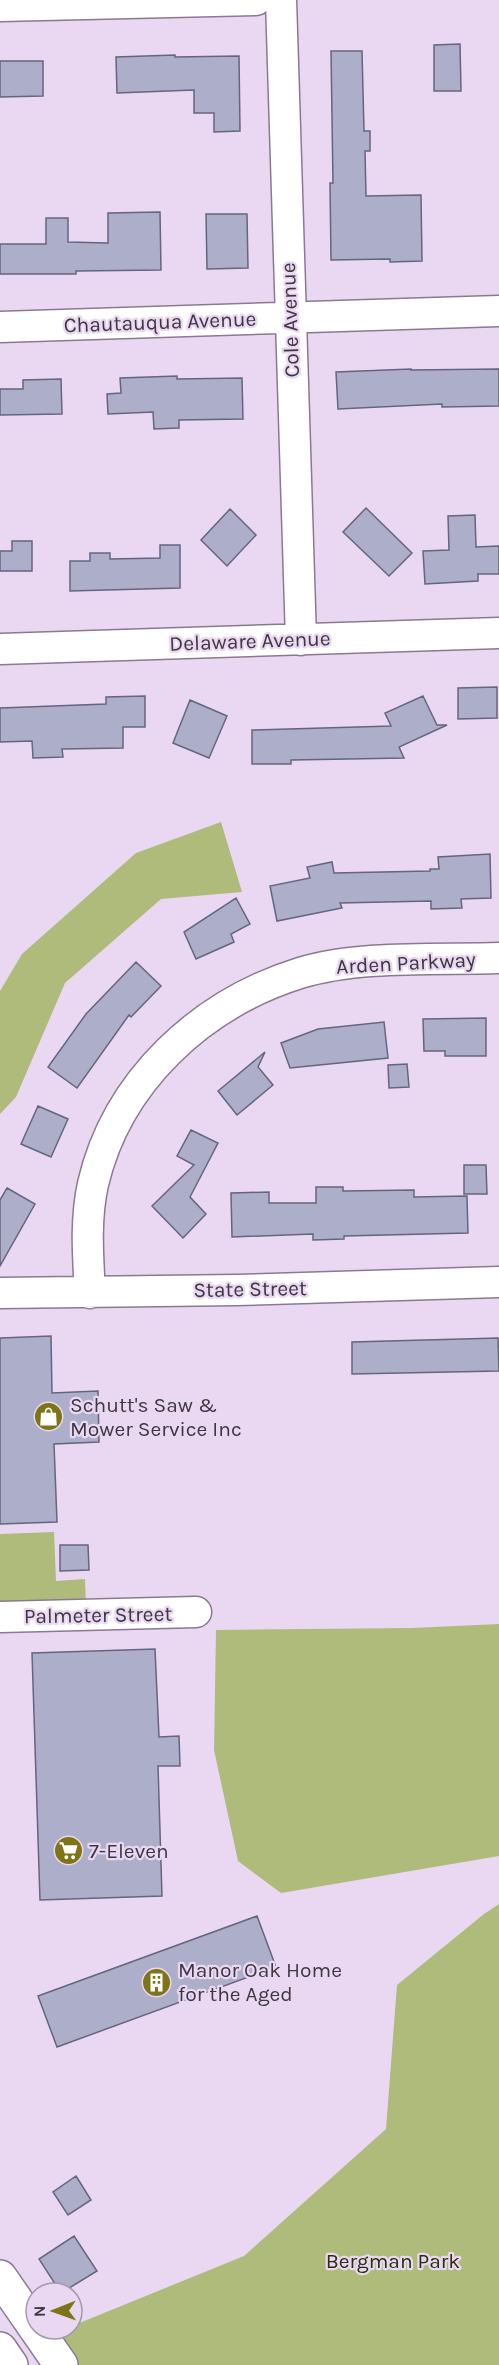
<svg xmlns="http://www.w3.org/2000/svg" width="499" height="2365" viewBox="0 0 499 2365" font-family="Karla,sans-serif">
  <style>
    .green { fill: #afbb7b }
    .building { fill: #adaeca; stroke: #64657e; stroke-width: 1.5 }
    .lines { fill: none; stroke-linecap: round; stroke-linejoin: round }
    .street-casing { stroke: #8a7a91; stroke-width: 33 }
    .secondary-casing { stroke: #8a7a91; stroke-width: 36 }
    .street { stroke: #fff; stroke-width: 30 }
    .secondary { stroke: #fff; stroke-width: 33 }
    .labels { text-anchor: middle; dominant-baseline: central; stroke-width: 4.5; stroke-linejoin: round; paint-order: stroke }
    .street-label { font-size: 21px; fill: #3e3741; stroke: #ead8f2 }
    .poi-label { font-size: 21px; fill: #3e3741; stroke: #ead8f2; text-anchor: start }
    .park-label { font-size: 21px; fill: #292e0c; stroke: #ead8f2 }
  </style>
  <rect width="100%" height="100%" fill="#ead8f2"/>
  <path class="green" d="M221,822L242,892L161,899L65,983L16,1097L0,1114V991L22,954L136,853Z
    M54,1532L56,1581L85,1579L86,1606L0,1608V1534Z
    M499,1624V1856L281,1893L238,1861L214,1750L216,1630L412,1628Z
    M499,1904V2365H67L47,2336L65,2329H72V2326L244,2256L386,2129L397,1985L484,1914Z"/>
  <path class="building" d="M460,44L461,91H434V45Z
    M331,51H362L364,131H370V151H365L366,196L421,195L422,261L390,262V259L331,260L330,183H333Z
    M175,55V57L239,56L240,131L214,132V113H194V90L117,93L116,57Z
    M0,61H43V96L0,97Z
    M160,212L161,270L76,271V274H0V244H46V218H68V242L108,243V213Z
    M206,214H247L248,268L207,269Z
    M411,369V370L499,369V406L442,407V404L338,409L336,372Z
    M177,376V379L242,378L243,419L179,420V428L154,429L153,412L108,414L107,394L121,393L120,378Z
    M61,379L62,414L0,415V389H23V380Z
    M366,508L412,553L389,576L343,532Z
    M230,509L256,535L227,566L201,540Z
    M475,515L476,547L499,546V574H478V581L425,584L423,551L449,550L448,516Z
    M12,541H32V571H0V551H12Z
    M160,545H180V588L70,591V561H90V553H110V559L160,558Z
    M497,687V718L458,719V688Z
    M145,696V727H123V748L62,749L63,757L33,758L32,741L0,742V708L106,704V697Z
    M423,696L437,725H447L399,747L404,758L291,760V764H252V730L391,726L385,713Z
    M190,700L227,716L209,758L173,743Z
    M490,854L491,898L461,899L462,908L431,909V901L340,903L342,908L277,921L270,886L310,878L307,867L332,862L334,873L430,871V869H439L438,857Z
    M236,898L250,924L231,934L234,942L196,959L184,932Z
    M136,962L161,986L131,1017L129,1015L77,1088L48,1067L86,1014Z
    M486,1018V1056H445V1051H424L423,1019Z
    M384,1022L388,1058L290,1068L281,1043L318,1029Z
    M265,1052L258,1067L273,1085L237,1115L218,1091Z
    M407,1064L409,1087L389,1088L388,1065Z
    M38,1106L68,1119L51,1157L21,1144Z
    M191,1130L218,1143L190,1197L206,1214L183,1238L152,1206L194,1165L177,1156Z
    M464,1165H486L487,1194H464Z
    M316,1187H343V1191L414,1190V1197L467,1196L468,1233L344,1236V1239L313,1240V1234L232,1237L231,1193L269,1192V1203H316Z
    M7,1188L35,1204L0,1266V1200Z
    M51,1336L52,1393L98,1391L99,1442L54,1444L57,1522L0,1524V1338Z
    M498,1338L499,1371L352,1374V1342Z
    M60,1545H88L89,1570L60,1571Z
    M155,1649L159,1737L179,1736L180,1766H158L162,1896L40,1900L32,1653Z
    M257,1916L276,1967L57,2047L38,1996Z
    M76,2176L91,2200L68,2215L53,2192Z
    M74,2236L97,2271L61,2293L39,2259Z"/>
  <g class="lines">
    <defs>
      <path id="street" d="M281,0L301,640
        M0,6L256,0
        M0,327L499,311
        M0,649L499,633
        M0,1293L237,1290L499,1282
        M90,1293C88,1256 85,1220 93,1184C117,1081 201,1004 300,973C359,955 437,960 499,958
        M0,1617L196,1612"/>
      <path id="secondary" d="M0,2277L61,2365
        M0,2349L11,2365"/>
    </defs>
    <use href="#street" class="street-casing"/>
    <use href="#secondary" class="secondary-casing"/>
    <use href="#street" class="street"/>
    <use href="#secondary" class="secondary"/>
  </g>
  <defs>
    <symbol id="shop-disc" viewBox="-11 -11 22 22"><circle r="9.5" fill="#7e7416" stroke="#ead8f2"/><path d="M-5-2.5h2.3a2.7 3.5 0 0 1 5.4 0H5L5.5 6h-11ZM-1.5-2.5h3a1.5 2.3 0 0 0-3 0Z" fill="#fff"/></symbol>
    <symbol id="supermarket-disc" viewBox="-11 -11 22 22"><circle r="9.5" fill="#7e7416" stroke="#ead8f2"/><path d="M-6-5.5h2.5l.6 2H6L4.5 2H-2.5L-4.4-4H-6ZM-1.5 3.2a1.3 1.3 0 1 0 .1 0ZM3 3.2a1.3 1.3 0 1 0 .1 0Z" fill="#fff"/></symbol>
    <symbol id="building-disc" viewBox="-11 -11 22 22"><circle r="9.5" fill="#7e7416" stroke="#ead8f2"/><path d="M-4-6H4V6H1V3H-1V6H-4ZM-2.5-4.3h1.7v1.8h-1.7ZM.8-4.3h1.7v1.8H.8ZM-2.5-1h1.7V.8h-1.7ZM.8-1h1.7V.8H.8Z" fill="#fff"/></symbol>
  </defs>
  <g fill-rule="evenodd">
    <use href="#shop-disc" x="32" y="1400" width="33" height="33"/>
    <use href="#supermarket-disc" x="52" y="1834" width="33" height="33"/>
    <use href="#building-disc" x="140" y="1966" width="33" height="33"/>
  </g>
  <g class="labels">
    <g class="street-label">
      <text transform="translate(290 320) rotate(-92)">Cole Avenue</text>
      <text transform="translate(160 322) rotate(-2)">Chautauqua Avenue</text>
      <text transform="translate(250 641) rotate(-2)">Delaware Avenue</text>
      <text transform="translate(406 963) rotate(-3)">Arden Parkway</text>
      <text transform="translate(250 1289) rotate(-1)">State Street</text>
      <text transform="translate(98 1615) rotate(-1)">Palmeter Street</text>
    </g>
    <g class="poi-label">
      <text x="70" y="1405">Schutt's Saw &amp;<tspan x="70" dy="24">Mower Service Inc</tspan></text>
      <text x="89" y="1851">7-Eleven</text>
      <text x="178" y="1970">Manor Oak Home<tspan x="178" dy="24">for the Aged</tspan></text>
    </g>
    <g class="park-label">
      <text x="393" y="2261">Bergman Park</text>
    </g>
  </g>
  <g transform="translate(54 2311) rotate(269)"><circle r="28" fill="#ead8f2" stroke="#a598ab" stroke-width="1.5"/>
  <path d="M0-4.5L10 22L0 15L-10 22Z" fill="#7e7416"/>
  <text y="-9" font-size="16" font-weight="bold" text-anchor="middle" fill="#3e3741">N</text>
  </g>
</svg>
